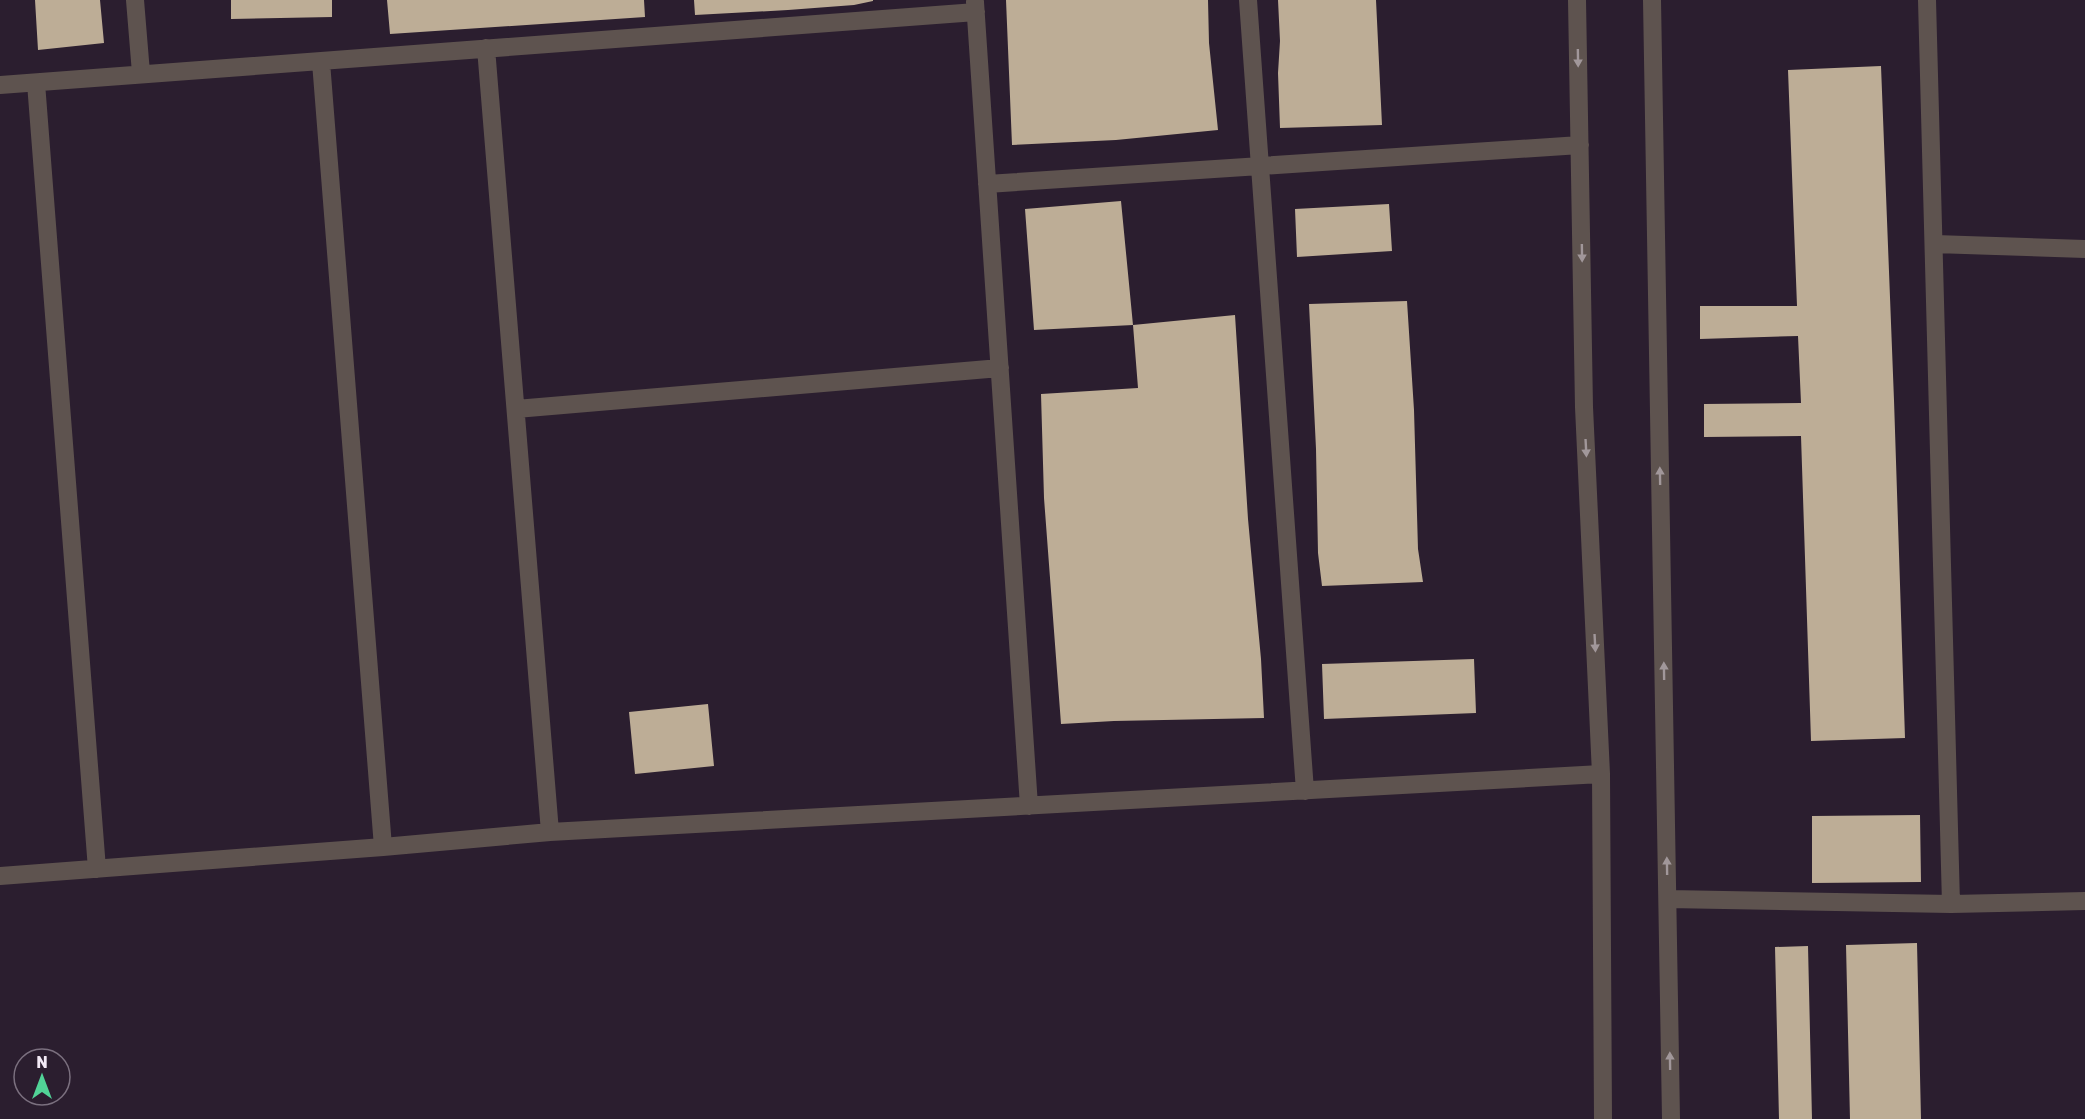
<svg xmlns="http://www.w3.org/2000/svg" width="2085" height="1119" viewBox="0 0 2085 1119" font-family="Rubik,sans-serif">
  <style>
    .building { fill: #bdad96 }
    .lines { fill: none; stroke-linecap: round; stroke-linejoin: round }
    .minor { stroke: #5e534f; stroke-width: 18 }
    .oneway { fill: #a1979a }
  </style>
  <rect width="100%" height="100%" fill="#2b1e2f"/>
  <path class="building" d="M35,0H100L104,43L38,50Z
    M231,0H332V17L231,19Z
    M387,0H644L645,17L390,34Z
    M694,0H873V1L854,5L788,10L695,15Z
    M1006,0H1208L1209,43L1218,130L1116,140L1012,145Z
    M1278,0H1376L1382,125L1280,128L1278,73L1280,41Z
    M1881,66L1894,400L1905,738L1811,741L1801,436L1704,437V404L1801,403L1798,336L1700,339V306H1797L1788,70Z
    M1121,201L1133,325L1235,315L1248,519L1261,659L1264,718L1114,721L1061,724L1044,498L1041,394L1138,388L1133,325L1034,330L1025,209Z
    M1389,204L1392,251L1297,257L1295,209Z
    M1407,301L1414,410L1418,549L1423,582L1322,586L1318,553L1316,449L1309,304Z
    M1474,659L1476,713L1324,719L1322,664Z
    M708,704L714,766L635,774L629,712Z
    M1920,815L1921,882L1812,883V816Z
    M1917,943L1921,1119H1850L1846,945Z
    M1808,946L1812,1119H1779L1775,947Z"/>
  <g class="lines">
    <path class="minor" d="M135,0L141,73
      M1248,0L1305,791
      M1577,0L1584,407L1601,774L1603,1119
      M1652,0L1671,1119
      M1927,0L1951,904
      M975,2L1029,806
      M486,48L550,832
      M321,62L383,847
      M36,83L97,869
      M0,85L976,12
      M987,184L1580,145
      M1935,244L2085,249
      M516,409L1000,368
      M0,876L383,847L550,832L1601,774
      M1668,899L1951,904L2085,901"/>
  </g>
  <defs><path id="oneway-solid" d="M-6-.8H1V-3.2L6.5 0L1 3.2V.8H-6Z" transform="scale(1.5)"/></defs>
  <g class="oneway">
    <use href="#oneway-solid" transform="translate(1578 58) rotate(89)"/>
    <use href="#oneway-solid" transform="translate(1582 253) rotate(89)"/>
    <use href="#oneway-solid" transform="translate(1586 448) rotate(87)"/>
    <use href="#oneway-solid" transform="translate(1660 476) rotate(-91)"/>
    <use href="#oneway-solid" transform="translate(1595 643) rotate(87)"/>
    <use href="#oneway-solid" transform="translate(1664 671) rotate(-91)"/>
    <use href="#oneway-solid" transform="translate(1667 866) rotate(-91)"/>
    <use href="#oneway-solid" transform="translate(1670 1061) rotate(-91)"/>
  </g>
  <g transform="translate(42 1077)"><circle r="28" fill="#2b1e2f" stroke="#7b707f" stroke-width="1.5"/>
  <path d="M0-4.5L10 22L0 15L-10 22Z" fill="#51d397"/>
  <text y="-9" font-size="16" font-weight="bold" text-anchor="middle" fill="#f3eaf6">N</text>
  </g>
</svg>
